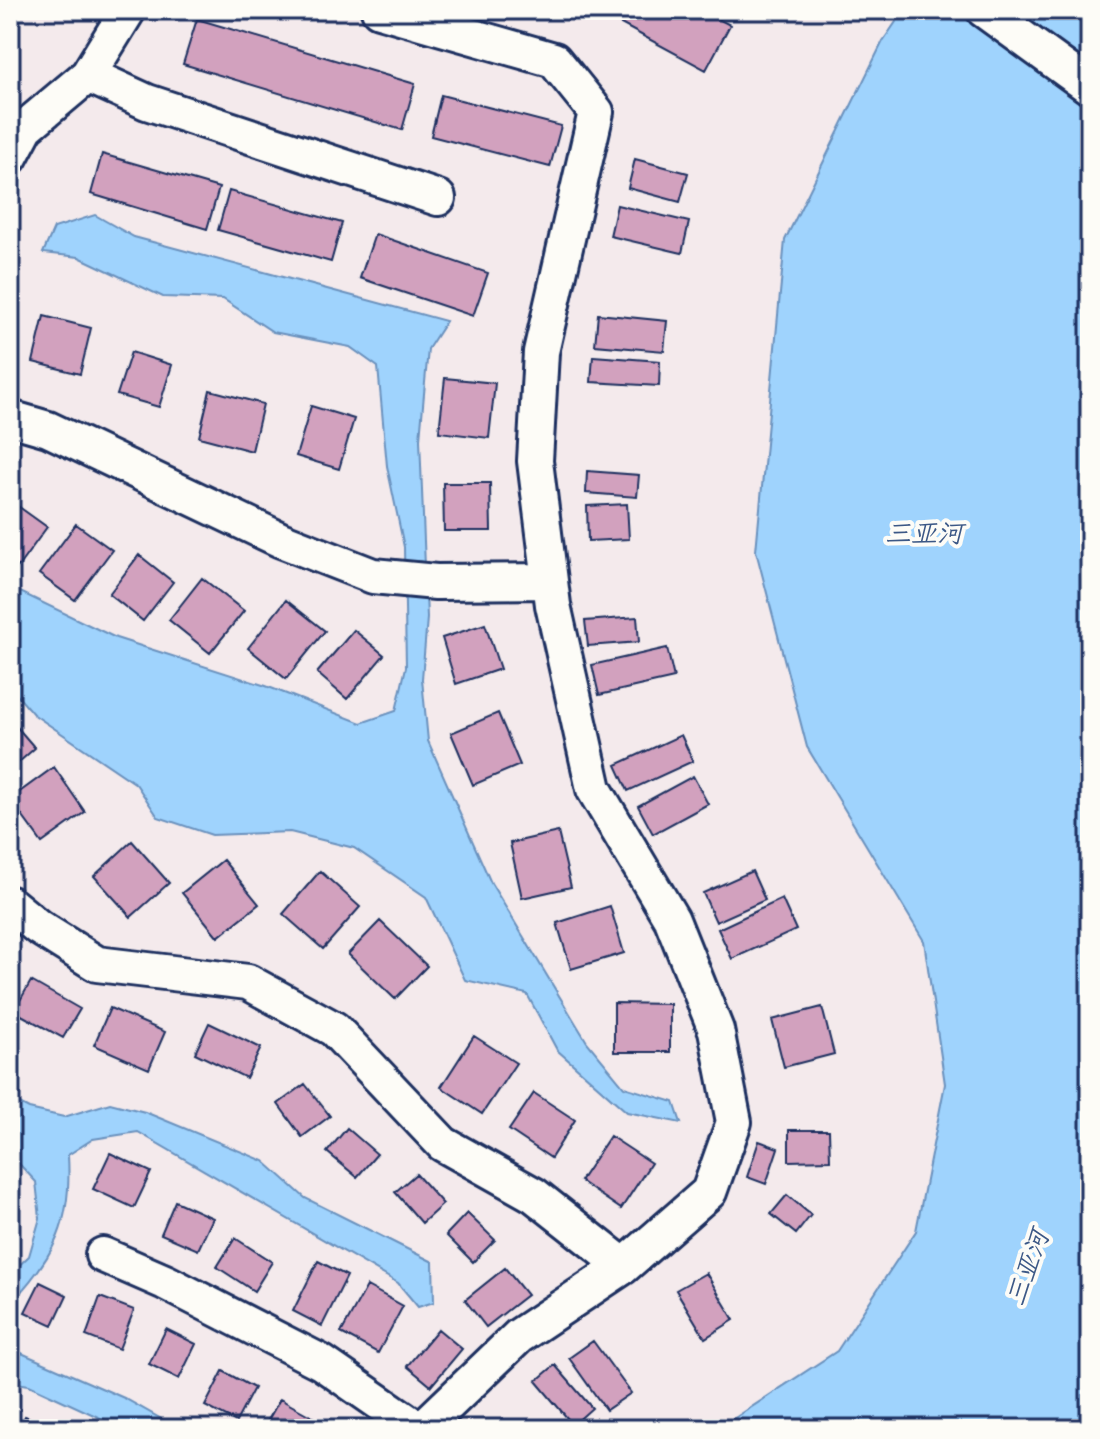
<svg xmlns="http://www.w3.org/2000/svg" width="1100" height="1439" viewBox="0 0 1100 1439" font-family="Pangolin,'LXGW WenKai TC',sans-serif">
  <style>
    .water { fill: #9fd3fd; stroke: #6a91bd; stroke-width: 2 }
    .building { fill: #d2a1be; stroke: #1b2f5e; stroke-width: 2 }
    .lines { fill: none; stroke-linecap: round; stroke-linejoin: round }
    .minor-casing { stroke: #1b2f5e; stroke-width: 40 }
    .minor { stroke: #fdfcf7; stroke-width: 34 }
    .labels { text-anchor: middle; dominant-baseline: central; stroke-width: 8; stroke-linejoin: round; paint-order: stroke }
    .water-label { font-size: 26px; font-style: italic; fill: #3c5886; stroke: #fdfcf7 }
  </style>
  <rect width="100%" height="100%" fill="#f4eaec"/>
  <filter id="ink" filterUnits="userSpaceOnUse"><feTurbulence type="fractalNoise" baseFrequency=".0125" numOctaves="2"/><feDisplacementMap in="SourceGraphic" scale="16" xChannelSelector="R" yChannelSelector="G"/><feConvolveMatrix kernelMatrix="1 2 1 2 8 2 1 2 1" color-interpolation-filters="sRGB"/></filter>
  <g filter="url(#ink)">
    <path class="water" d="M904,10H1090V1429H718L837,1351L916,1231L945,1084L924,941L807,747L756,551L785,240L883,41Z
      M95,215L134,237L446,321L428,349L420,439L427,618L422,679L428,741L491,883L587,1042L624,1087L674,1102L681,1123L627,1112L557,1050L527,994L465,980L426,897L354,848L290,832L212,835L158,817L136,784L33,714L10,687V587L116,638L266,686L361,723L396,711L406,667L404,547L387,466L378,367L350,347L273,332L223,299L163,297L79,257L43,253L54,228Z
      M10,1099L29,1109L64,1117L110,1103L145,1112L264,1161L305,1198L433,1262L434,1302L418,1307L398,1283L138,1132L93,1139L68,1155C72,1222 56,1255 10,1304V1274L29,1256L40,1218L36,1182L10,1154Z
      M10,1348L124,1398L179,1429H124L29,1385L10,1382Z"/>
    <path class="building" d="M595,10H701L730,25L706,70Z
      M197,19L415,84L402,130L183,64Z
      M441,95L561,126L550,167L431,136Z
      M102,154L219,188L207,229L91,194Z
      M635,159L688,173L680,202L628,188Z
      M229,191L342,223L331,262L218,230Z
      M617,205L689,222L682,253L610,236Z
      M375,234L488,273L473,316L360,278Z
      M598,314L667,321L664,351L595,345Z
      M44,316L91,328L80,374L33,362Z
      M131,352L172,365L159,407L117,395Z
      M593,356L660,361L659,386L591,382Z
      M445,378L495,383L489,438L439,432Z
      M210,390L263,404L252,451L199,437Z
      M311,406L354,419L339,469L296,456Z
      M587,471L639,475L637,497L586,493Z
      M443,483H490L491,531H444Z
      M15,504L47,527L18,567L10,559V511Z
      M627,504L629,539L588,541L587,506Z
      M76,524L112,550L75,600L39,574Z
      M139,555L173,582L143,621L109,594Z
      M202,578L244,611L210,653L169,620Z
      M286,600L325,631L286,679L248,648Z
      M637,617L639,642L588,646L585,621Z
      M485,624L500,669L456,684L442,638Z
      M354,630L384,655L347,699L317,673Z
      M667,648L674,678L599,695L592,665Z
      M498,713L520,765L473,785L451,733Z
      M10,719L35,748L10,770Z
      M681,735L693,761L628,791L616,765Z
      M54,767L85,812L42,843L10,799Z
      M693,776L708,804L653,834L638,806Z
      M558,832L571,887L522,898L510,843Z
      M132,841L169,883L131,917L94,876Z
      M223,860L259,904L218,937L182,893Z
      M320,871L360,907L323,949L283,914Z
      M752,871L765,900L716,922L703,893Z
      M782,899L796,930L732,959L718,929Z
      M610,906L624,953L571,969L557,923Z
      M380,921L427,966L395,999L348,954Z
      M31,981L80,1009L63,1038L14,1011Z
      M614,1003L670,1004V1052H614Z
      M822,1007L834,1054L784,1067L772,1020Z
      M110,1008L165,1032L149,1069L94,1045Z
      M209,1023L261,1048L246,1078L195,1053Z
      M474,1036L516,1063L482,1114L441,1087Z
      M305,1084L330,1116L302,1137L278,1104Z
      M534,1093L575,1120L551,1158L509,1130Z
      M347,1128L377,1154L357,1177L327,1152Z
      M789,1130H829L830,1160L789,1161Z
      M610,1136L651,1163L621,1209L580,1181Z
      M759,1141L778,1148L766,1184L747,1177Z
      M110,1153L151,1172L134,1208L93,1189Z
      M416,1174L443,1204L422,1223L395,1192Z
      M787,1195L811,1215L796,1234L771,1214Z
      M175,1201L213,1218L198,1250L161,1234Z
      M467,1213L495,1240L473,1262L446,1235Z
      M235,1238L272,1262L254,1291L217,1267Z
      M318,1261L347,1276L322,1326L293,1311Z
      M505,1268L527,1295L486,1327L465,1300Z
      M706,1273L734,1320L705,1338L676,1290Z
      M40,1282L67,1295L53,1325L25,1312Z
      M367,1286L403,1306L378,1353L341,1333Z
      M100,1297L134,1310L119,1349L86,1336Z
      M166,1329L196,1344L179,1379L149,1364Z
      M438,1329L462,1349L431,1386L407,1366Z
      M593,1341L631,1393L606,1410L569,1358Z
      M555,1365L592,1408L573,1425L536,1381Z
      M223,1371L254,1388L236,1422L205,1406Z
      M280,1399L316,1419L310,1429H263Z
      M25,1416L55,1428L54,1429H20Z"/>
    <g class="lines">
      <defs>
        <path id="minor" d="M379,10L554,60L596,112L541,352L535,461L553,605L594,789L672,920L716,1030L734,1122L709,1192L624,1266L519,1336L422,1429
          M984,10L1090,87
          M88,75L147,102L438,198
          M10,157L26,127L88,75L128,10
          M10,418L48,429L281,540L373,576L436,582L549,581
          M10,904L38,927L97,964L248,982L334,1029L443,1144L534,1195L624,1266
          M103,1255L165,1282L321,1362L418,1429"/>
      </defs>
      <use href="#minor" class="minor-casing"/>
      <use href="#minor" class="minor"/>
    </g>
  </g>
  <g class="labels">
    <g class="water-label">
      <text x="924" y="534">三亚河</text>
      <text transform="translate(1028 1268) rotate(-70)">三亚河</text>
    </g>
  </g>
  <rect width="1100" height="1439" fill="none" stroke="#fdfcf7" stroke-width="40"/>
  <rect x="20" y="20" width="1060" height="1399" fill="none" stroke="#1b2f5e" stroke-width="3" filter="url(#ink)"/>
</svg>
